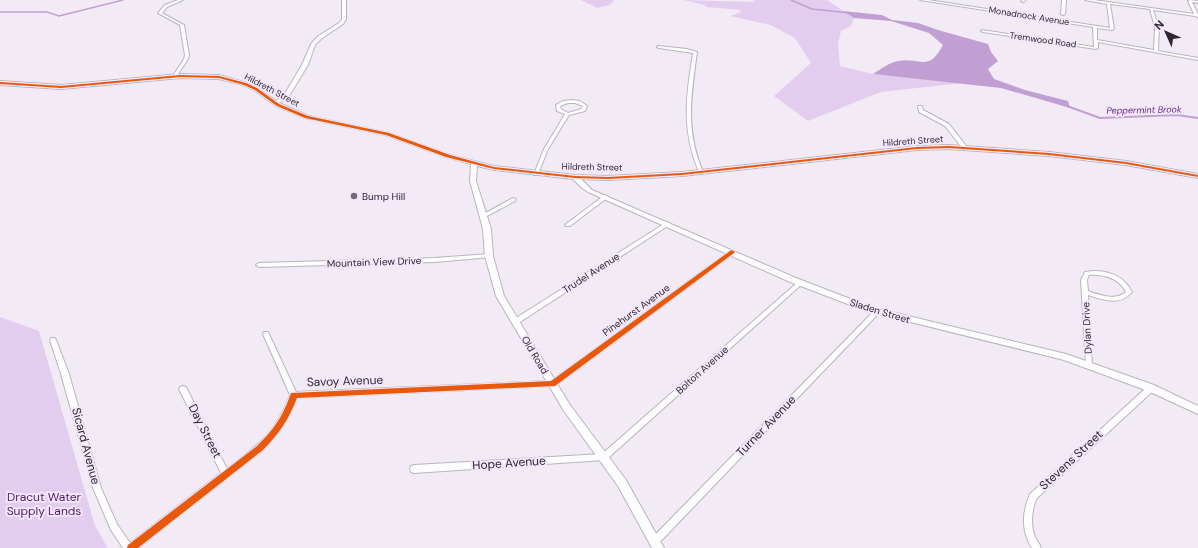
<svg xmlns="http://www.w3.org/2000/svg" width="1198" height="548" viewBox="0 0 1198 548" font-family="'DM Sans',sans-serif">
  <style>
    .green { fill: #e3cdef }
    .water { fill: #c19fd2 }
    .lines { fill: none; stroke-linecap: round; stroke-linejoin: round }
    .stream-far1 { stroke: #c19fd2; stroke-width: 1.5 }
    .stream { stroke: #c19fd2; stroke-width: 2 }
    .minor-casing { stroke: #b9b4bc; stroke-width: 2 }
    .tertiary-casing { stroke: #b9b4bc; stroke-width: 2 }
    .minor { fill: #fdfcfe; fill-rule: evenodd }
    .tertiary { fill: #fdfcfe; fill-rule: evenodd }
    .cycleway-casing { stroke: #f3e7fa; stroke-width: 2 }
    .cycleway { fill: #e8590c; fill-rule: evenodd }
    .poi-dot { fill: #716c74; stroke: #f3e7fa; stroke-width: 1.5 }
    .labels { text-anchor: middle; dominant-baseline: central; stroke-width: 4; stroke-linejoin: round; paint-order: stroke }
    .far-street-label { font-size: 9px; fill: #2c272e; stroke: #f3e7fa }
    .far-water-label { font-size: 9px; font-style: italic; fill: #632a7c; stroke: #f3e7fa }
    .poi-label { font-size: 10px; fill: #2c272e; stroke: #f3e7fa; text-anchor: start }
    .street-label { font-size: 10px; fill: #2c272e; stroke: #f3e7fa }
    .near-street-label { font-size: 12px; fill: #2c272e; stroke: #f3e7fa }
    .near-park-label { font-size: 12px; fill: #53196b; stroke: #f3e7fa }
  </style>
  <rect width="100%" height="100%" fill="#f2ebf6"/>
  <path class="green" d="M581,0H614L610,5L597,8Z
    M683,0L756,2L752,0H827L854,18L851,26L841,31L838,44L840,66L873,74L963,83L881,92L808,121L774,96L811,63L795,38L771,25L730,16L741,12L740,10L706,7L705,5Z
    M0,317L39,331L95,526L108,548H0Z"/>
  <path class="water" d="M843,11L882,15L892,20L918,23L938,30L988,44L991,52L998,61L988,69L994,79L1025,90L1068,101L1070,108L1001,88L873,74C881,69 888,63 898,61C921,57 928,73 943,45L929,33L891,21L854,18Z"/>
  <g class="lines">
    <path class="stream-far1" d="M791,0L812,9L850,13
      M0,12H47L59,16L123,0"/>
    <path class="stream" d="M1067,106L1100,118L1177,115L1198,118"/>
    <defs>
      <path id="minor" d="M178,0H183L167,7L162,13L184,25L189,55L188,59L176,77H175L173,76L184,59L185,55L180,25L158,13L165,5Z
        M920,0H928L1110,28L1107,4L1085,0H1094L1194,14L1188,1L1190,0L1198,1V3L1192,2L1198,14V17H1197L1195,16L1153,10L1159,28L1158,51L1198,58V60L1098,42V48L1096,49L983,32L981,31L982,30L1094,47L1093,27ZM1110,4L1150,9L1155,28L1154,50L1097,40V28L1112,30L1114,29Z
        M1022,0H1026L1023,2L1021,1Z
        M1062,0H1066L1065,14L1063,15L1061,14Z
        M658,46L687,49L697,52C691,96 685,130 703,172V173H699V172C681,130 686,96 693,53L659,48L657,47Z
        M572,100L580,101L587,106L585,111L569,115L548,149L538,174L536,175H534V174L544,149L565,114L557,111L556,105L563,101ZM568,103H575L583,106L581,109L568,113L561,109L560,106Z
        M918,106H922L923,110L949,124L967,147V149H963L945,126L919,112L918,107Z
        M605,195L607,196L608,197L607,198L570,226H566L565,225L566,224Z
        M513,198L515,199L516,200L515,201L485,217H481L480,216Z
        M667,222L669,223L670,224L669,225L517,324H513L512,322L513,320Z
        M732,250L735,252L734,253L555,386L297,398C289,419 279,434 263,450L138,548H123L111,530L93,488L61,374L50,340L51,338H55L56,340L69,374L101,488L117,524L130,543L221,473L179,389L180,387L183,386L186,387L227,469C258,445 276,433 290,395L263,334L264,332H268L269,334L296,392L551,381L730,251Z
        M489,254L492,256L491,257L435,262L259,267L256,265L259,263L435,258Z
        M1093,271C1110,271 1124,276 1132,292C1121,306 1103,300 1088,295L1092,365L1091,367L1089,368L1087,367L1086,365L1081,280L1085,272ZM1089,275C1103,274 1119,278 1126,292C1116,301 1099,295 1088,291L1087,280Z
        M800,281L802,282L803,283L802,284L607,459L604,460L414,473L411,472L410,469L411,466L414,465L602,454L798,282Z
        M875,310H879L880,312L659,543L656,544L653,543L652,540L653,537Z
        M1151,385L1154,386L1155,388L1154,390L1036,499C1032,511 1030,525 1035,537C1037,541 1040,544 1041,548H1032C1021,530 1022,513 1030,494L1148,386Z"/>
      <path id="tertiary" d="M342,0H346V19L343,24L321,39L315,45L308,65L289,96L279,103L309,116L389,133L450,155L494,166L575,175L608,176L682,172L917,146L949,145L1049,152L1126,161L1198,174V178L1126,165L1049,156L949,149L917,150L682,176L608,180L581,179L592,190L796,278L871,307L1066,354L1154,385L1198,406V414L1148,391L1064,360L866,311L790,282L588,192L581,187L573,179L494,170L477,166L476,181L491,229L493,256L504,296L570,405L626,480L664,548H652L618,486L564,411L496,296L485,256L483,229L470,181L471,164L446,157L385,135L305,118L276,106L254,90L243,85L219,79L180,78L61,89L0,85V81L61,85L180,74L219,75L247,83L258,88L276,101L284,95L302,65L311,44L317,37L339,23L342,19Z"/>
    </defs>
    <use href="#minor" class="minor-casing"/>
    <use href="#tertiary" class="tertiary-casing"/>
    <use href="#minor" class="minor"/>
    <use href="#tertiary" class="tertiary"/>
    <defs>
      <path id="cycleway" d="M180,75L219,76L246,83L257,88L279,104L308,116L389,133L450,155L494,167L575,176L608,177L682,173L917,147L949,146L1049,153L1126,162L1198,175V177L1126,164L1049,155L949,148L917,149L682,175L608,179L575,178L494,169L446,157L386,135L305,118L277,106L255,90L244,85L219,78L180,77L61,88L0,84V82L61,86Z
        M732,250L735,252L734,253L555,386L297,398C289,419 279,434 263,450L138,548H127L128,545L257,446C266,437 275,427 281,416C285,409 288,401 291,393L551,381L730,251Z"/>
    </defs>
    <use href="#cycleway" class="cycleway-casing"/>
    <use href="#cycleway" class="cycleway"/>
  </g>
  <circle class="poi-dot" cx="354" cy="196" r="4"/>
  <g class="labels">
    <g class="far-street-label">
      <text transform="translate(1029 16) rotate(9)">Monadnock Avenue</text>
      <text transform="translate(1043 40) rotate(8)">Tremwood Road</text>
      <text transform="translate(272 90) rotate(28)">Hildreth Street</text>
      <text transform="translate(913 141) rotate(-4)">Hildreth Street</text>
      <text transform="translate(592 167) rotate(1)">Hildreth Street</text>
    </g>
    <g class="far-water-label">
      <text transform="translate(1144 110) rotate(-1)">Peppermint Brook</text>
    </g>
    <g class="poi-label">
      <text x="362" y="196">Bump Hill</text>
    </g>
    <g class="street-label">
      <text transform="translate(374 262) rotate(-2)">Mountain View Drive</text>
      <text transform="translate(591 273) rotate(-33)">Trudel Avenue</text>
      <text transform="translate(636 310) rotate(-36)">Pinehurst Avenue</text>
      <text transform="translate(880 311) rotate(17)">Sladen Street</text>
      <text transform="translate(1087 328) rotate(-93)">Dylan Drive</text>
      <text transform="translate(535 355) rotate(59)">Old Road</text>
      <text transform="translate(702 370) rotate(-42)">Bolton Avenue</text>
    </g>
    <g class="near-street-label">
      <text transform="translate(345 381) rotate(-2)">Savoy Avenue</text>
      <text transform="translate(766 426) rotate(-46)">Turner Avenue</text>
      <text transform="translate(205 431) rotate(63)">Day Street</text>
      <text transform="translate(86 446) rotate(75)">Sicard Avenue</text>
      <text transform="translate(1071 460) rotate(-43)">Stevens Street</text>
      <text transform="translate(509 463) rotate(-4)">Hope Avenue</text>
    </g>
    <g class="near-park-label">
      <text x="44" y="497">Dracut Water<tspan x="44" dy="14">Supply Lands</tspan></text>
    </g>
  </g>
  <g transform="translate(1166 32) rotate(315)" stroke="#f3e7fa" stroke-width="3" paint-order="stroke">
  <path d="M0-3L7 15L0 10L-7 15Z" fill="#2c272e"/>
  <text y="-6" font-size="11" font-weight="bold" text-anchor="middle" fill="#2c272e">N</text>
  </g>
</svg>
